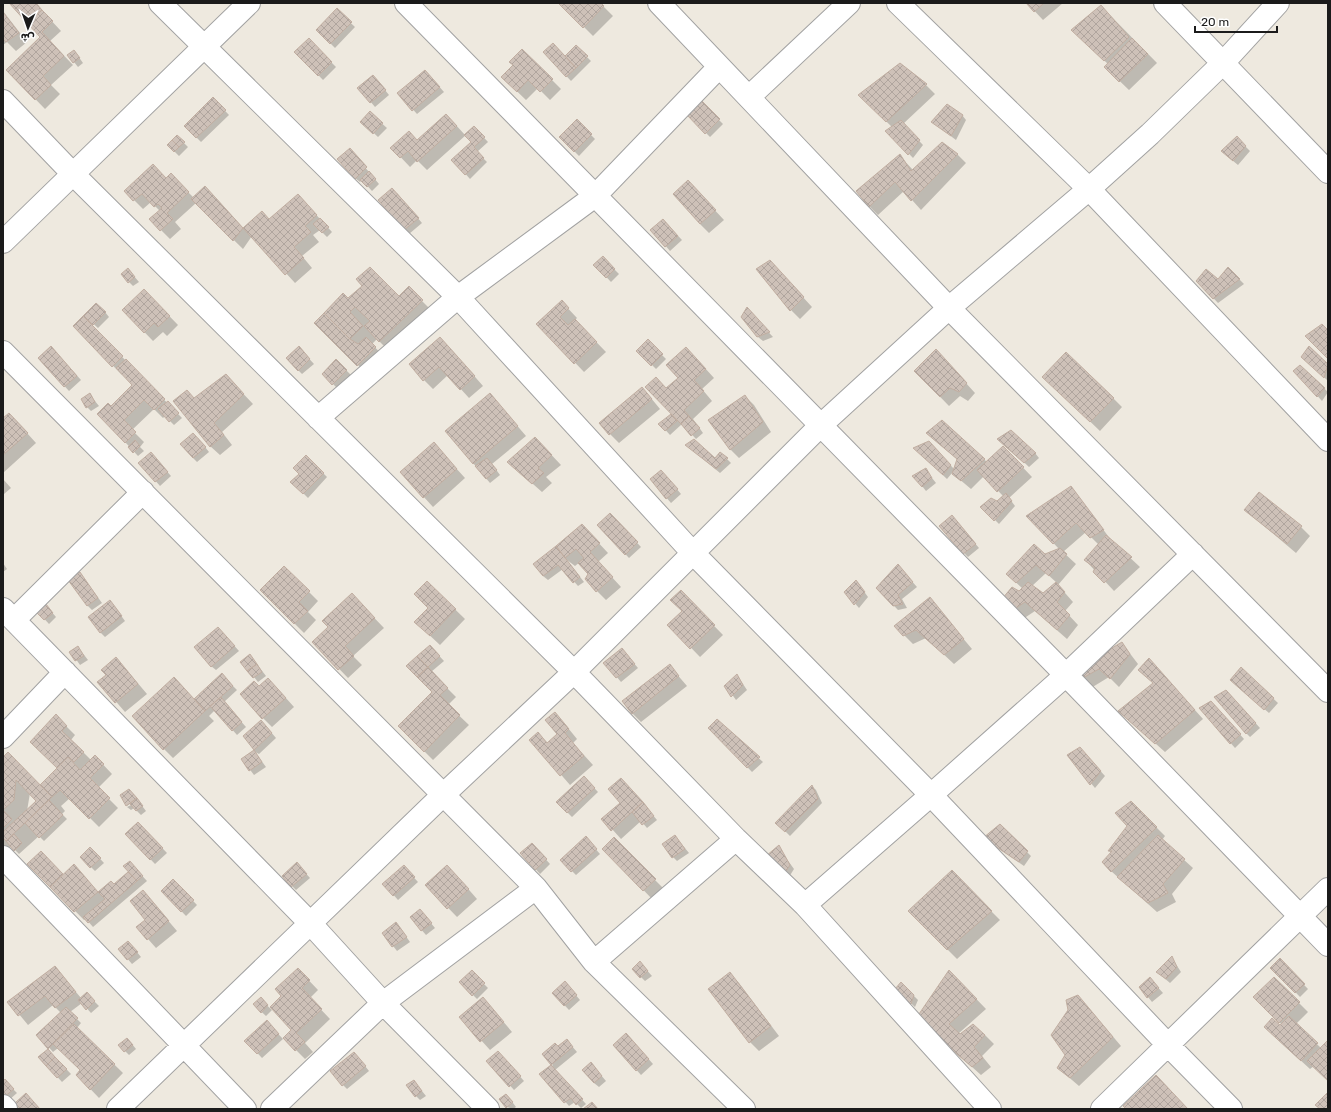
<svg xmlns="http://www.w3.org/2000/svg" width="1331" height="1112" viewBox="0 0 1331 1112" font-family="Rubik,'Noto Sans Arabic',sans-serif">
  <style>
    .shadow { fill: #0003; fill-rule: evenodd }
    .building { fill: url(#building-cross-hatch); stroke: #c1aea1 }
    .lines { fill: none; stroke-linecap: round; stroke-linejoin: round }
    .street-casing { stroke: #a2a2a2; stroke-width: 24 }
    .street { stroke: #fff; stroke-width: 22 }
  </style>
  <defs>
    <pattern id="building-cross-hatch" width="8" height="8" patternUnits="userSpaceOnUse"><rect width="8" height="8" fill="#cec1b8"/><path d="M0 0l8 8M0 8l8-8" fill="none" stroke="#b0a59e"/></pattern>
  </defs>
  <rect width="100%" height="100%" fill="#eee9df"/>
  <path class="shadow" d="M11,3H35L61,31L50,41L73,65L51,85L60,94L45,109L7,70L42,37Z
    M560,3H600L613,16L593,36Z
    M1027,3H1063L1043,20Z
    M1101,6L1157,63L1129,90L1105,67L1108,64L1081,39Z
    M337,10L355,27L335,48L317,30Z
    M3,11L27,42L16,51L7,42L3,45Z
    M309,40L336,67L323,80L296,52Z
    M576,46L591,61L571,81L544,52L565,58Z
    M522,50L561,89L550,100L538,88L526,100L502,77L514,65Z
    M78,56L83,63L78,67L74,62Z
    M429,75L444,92L417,114L399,94Z
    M377,80L389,95L375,107L359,88Z
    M926,85L935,94L903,124L923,145L913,158L887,131L892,127L860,96Z
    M213,98L229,115L201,142L185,126Z
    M701,102L723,124L710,137L688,115Z
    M370,113L387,128L378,137L362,122Z
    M962,115L966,120L956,140L932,122Z
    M577,121L595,139L579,156L560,137Z
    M455,124L465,135L474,127L488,142L477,152L487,162L470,179L453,160L472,142L466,135L427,170L417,160L410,167L392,148L417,141Z
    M177,136L188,147L179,156L168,145Z
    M1237,138L1250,151L1238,165L1227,156Z
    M354,154L379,184L372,191L362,180L360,182L355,178Z
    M957,154L966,163L921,210L904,191L878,215L869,206L900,156L913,170Z
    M166,179L180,184L194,198L214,196L244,229L270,220L298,195L332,232L327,237L320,230L313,235L319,242L302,256L312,268L295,283L252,236L243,249L196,203L175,222L181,229L170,239L161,230L160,211L151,202L143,209L125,191Z
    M697,191L724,220L709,233L700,224Z
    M397,193L422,223L409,234L380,200Z
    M667,224L682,240L670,251L652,230Z
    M603,258L619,274L611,282L595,265Z
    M1228,268L1244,284L1218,303L1197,281L1218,280Z
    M128,269L139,282L133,286L129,282Z
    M779,271L812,307L800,319L791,310Z
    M409,288L435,314L393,355L377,339L372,344L384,357L367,374L315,323L348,300L399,298Z
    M144,290L178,325L167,336L163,332L153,341L123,310Z
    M562,302L577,318L575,320L606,352L584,372L538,324Z
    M747,309L773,337L763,341L758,337L742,317Z
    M105,312L109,317L98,328L85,316Z
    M83,317L182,418L174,425L165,416L163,418L154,409L132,430L144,442L140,447L144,451L138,456L99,414L111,407L134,385L123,374L122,375L74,326Z
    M648,341L666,359L656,369L638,351Z
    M449,347L483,386L469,398L448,375L433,389L424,380Z
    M1309,348L1328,366V381L1303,357Z
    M55,351L81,380L69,391L39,358Z
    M303,352L314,364L302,374L298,370Z
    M695,357L714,378L702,389L712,401L693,419L703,433L696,439L682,424L670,435L660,424L672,414L667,389L679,378Z
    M336,360L351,375L337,388L323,374Z
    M945,360L975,393L968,401L960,396L949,406L915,371Z
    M1300,366L1328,392L1322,401L1295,371Z
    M235,385L253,404L222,432L232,445L220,455L210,446L195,399Z
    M1053,386L1113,398L1122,407L1100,431Z
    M490,394L526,436L492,464L500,475L490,483L473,463Z
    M90,395L99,406L91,411L87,407Z
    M745,396L754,405L771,432L739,458L730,449Z
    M651,398L660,409L619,443L610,434Z
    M3,420L18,423L36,443L3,473Z
    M942,421L987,462L1012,456L1032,477L1009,498L1015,506L999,524L982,507L997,502L1003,496L984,476L971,489L952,473L947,479L918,452L929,442L954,469L958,460L927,433Z
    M198,438L209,452L197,462L193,458Z
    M999,439L1035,453L1039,458L1029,467Z
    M434,444L465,478L433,507L401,472Z
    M544,447L561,465L546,477L552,483L542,492L508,462Z
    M691,449L715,460L727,459L731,463L720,473Z
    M306,456L327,477L308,498L292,482L300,474Z
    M155,458L171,476L160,486L140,463Z
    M925,469L936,483L926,491L922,486Z
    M665,475L681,494L671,503L651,480Z
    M3,479L11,488L4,494L3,493Z
    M1070,488L1079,497L1111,540L1140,567L1114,591L1085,560L1099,545L1086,532L1063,552L1076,564L1058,585L1073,602L1065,611L1078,625L1067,639L1035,611L1023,619L1003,599L1020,592L1023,589L1007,574L1059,549L1028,516ZM1046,573L1057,583L1043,594L1032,586Z
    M1245,510L1301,527L1310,536L1296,553Z
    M610,514L641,547L629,558L598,525Z
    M956,521L979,548L968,557L964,553Z
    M582,525L608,553L598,562L621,587L606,600L597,591L589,574L580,562L575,566L567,560L584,582L578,586L563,569L548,580L543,576Z
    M3,563L7,569L3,572Z
    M284,567L318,601L308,612L316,620L304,633L261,590Z
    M902,570L917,587L902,599L907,608L898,610L877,588Z
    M84,578L102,603L92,610L87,605Z
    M427,582L465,619L440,645L425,631L429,608Z
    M860,586L868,597L859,608L845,592Z
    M681,592L723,635L700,657L669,625L683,611Z
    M930,599L972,649L954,664L926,638L913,644L904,635Z
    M360,603L384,628L353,656L362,665L348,678L313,642Z
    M114,606L125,621L105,637L100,632Z
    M50,610L56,617L49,624L38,612Z
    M222,632L239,651L216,670L211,666Z
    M1122,643L1138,664L1119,687L1109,677L1091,688L1081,678L1106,651Z
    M430,646L444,661L431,672L456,697L448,705L469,725L433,760L399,726L434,692L407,666Z
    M78,647L88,660L80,665L71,652Z
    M626,654L638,668L621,682L605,663Z
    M250,655L266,676L258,682L242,662Z
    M669,665L687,686L641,722L632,713Z
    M125,668L147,694L125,712L99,682L107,675Z
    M1241,668L1278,703L1269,713L1235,684Z
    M1158,669L1203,719L1165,752L1119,711L1154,683L1139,670Z
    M222,675L237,690L224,702L246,727L237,735L215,710L209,716L214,721L173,758L164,749L194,700Z
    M737,675L747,690L736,700L726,686Z
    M259,687L277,688L294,707L272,727L263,718Z
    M1230,695L1260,728L1250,737L1246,733Z
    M1215,706L1244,739L1235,748L1200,708Z
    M56,716L75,735L71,740L91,760L95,756L112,774L98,788L118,808L99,827L70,798L61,806L65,811L62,814L67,819L44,841L39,836L19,854L11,846L8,850L3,845V758L41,786L58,768L40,751ZM30,793L38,801L27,811Z
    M717,721L763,762L752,772L710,728Z
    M564,723L577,739L573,743L593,765L570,785L531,740L538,734L548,743L559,734Z
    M265,725L276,738L259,754L255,752L266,767L254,775L242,759L255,750L244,736Z
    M1084,753L1105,776L1095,788L1068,756Z
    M584,777L598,792L572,817L557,802Z
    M812,786L816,790L822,803L790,836L777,823Z
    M630,788L657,820L647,828L641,821L621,839L603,819L622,803Z
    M133,794L146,811L141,815L134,808L131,810L127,807L135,803L134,801L127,806L122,795Z
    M1131,802L1165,836L1162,840L1193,868L1172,894L1176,902L1157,912L1111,871V853L1109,851L1129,826Z
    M138,823L167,853L155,864L126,834Z
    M1000,825L1031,856L1024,866L989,842Z
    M675,836L689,853L677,861L673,857Z
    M586,838L600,854L576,875L561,860Z
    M614,839L664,889L653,900L604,849Z
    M532,844L550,864L540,874L521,853Z
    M778,847L794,869L789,877L785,873Z
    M90,848L104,863L95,871L81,857Z
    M41,853L63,876L74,865L99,893L114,885L134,867L147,881L93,927L86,919L84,920L29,864Z
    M301,868L310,878L296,890L292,886Z
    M408,871L418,882L398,900L384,884Z
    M952,872L1000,920L957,959L909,911Z
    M456,875L477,899L457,917L426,885Z
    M173,880L197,905L186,916L162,891Z
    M143,891L177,931L156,948L148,939Z
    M420,910L435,928L426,935L411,918Z
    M400,928L410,942L397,951L383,933Z
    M132,946L141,957L132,964L119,949Z
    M1172,958L1181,972L1170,983L1157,972Z
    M1280,960L1308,989L1300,997L1272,968Z
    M55,967L81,998L87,994L99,1006L91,1013L82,1003L70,1012L81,1023L77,1028L123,1073L99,1098L77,1075L81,1071L58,1048L53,1052L38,1035L61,1013L53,1005L28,1025L9,1002Z
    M644,967L652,976L645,981L633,969Z
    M298,969L318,990L310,998L330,1019L305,1043L313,1052L305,1059L284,1038L293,1030L283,996Z
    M472,972L488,988L477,999L460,982Z
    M730,974L739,983L779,1036L759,1051L750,1042Z
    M1274,978L1308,1012L1296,1024L1321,1048L1328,1041V1080L1314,1066L1310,1069L1274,1036L1282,1025L1255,997Z
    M958,980L986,1009L958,1034L960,1036L985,1035L994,1044L982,1056L991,1067L981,1075L943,1041Z
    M901,983L918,1000L915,1007L900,993Z
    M1154,983L1163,993L1152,1002L1140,987Z
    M569,987L580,1000L569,1010L553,993Z
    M260,999L272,1010L266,1016L254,1005Z
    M1087,1006L1121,1046L1079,1086L1058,1068L1066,1055Z
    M491,1007L512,1032L490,1050L460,1017Z
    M267,1022L283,1039L262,1058L246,1041Z
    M631,1039L653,1064L641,1075L614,1045Z
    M132,1044L136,1049L129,1055L125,1051Z
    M571,1045L577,1052L555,1070L586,1104L581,1108L575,1102L569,1106L541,1074L553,1065L543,1054L558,1047Z
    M48,1050L71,1074L62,1082L39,1057Z
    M502,1056L524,1081L514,1090L488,1061Z
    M358,1057L369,1071L347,1089L343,1085Z
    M595,1068L606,1081L599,1087L594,1083Z
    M5,1081L17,1093L9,1100L3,1094V1083Z
    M414,1081L426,1096L420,1100L416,1096Z
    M510,1099L516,1107L513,1109L507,1107Z"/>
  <path class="building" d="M9,3H36L42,10L27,23Z
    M558,3H601L604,6L583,28Z
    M1026,3H1044L1034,12Z
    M1101,5L1129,37L1104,61L1071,30Z
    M337,8L352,22L330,44L316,30Z
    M42,10L53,21L42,32L64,56L43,76L51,85L35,100L6,70L40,37L27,23Z
    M3,12L19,33L6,42L3,39Z
    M309,38L332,62L318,76L294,52Z
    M1132,38L1148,54L1119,82L1104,67Z
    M553,43L576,68L566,77L543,52Z
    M576,45L588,56L576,68L565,56Z
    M522,49L553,79L540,92L528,80L517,92L501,77L513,65L509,62Z
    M74,50L80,58L73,63L67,55Z
    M900,63L927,84L886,122L858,95Z
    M425,70L440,87L412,111L397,93Z
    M373,75L386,90L370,103L357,88Z
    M213,97L226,110L196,138L184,126Z
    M701,100L720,119L705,134L687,115Z
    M947,104L963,115L951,136L931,122Z
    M370,111L383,123L373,134L360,122Z
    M446,114L457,126L417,162L408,151L400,158L390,148L409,131L417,140Z
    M577,119L592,134L574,152L559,137Z
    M901,120L920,140L908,155L885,131Z
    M474,126L485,137L474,147L484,158L465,175L451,160L471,142L464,135Z
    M177,135L185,142L179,147L172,140Z
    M1237,136L1246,146L1233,161L1221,151Z
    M172,140L179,147L174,152L167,145Z
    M942,142L958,154L911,201L895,182L869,207L856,191L900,154L911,171Z
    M350,148L367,167L355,179L337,159Z
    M153,164L166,178L171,173L189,192L167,213L173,219L160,231L149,219L162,208L158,204L154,207L142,194L133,201L124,191Z
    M369,171L376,179L367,187L360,180Z
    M688,180L716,210L700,224L673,194Z
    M205,186L243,228L233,241L191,199Z
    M392,188L419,218L404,230L378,200Z
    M298,194L317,215L305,226L311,232L294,247L304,258L285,275L243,228L262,211L269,219Z
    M320,218L329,227L322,233L313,224Z
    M663,219L678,236L665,247L650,230Z
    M603,256L615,269L606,278L593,265Z
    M770,260L804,297L790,311L756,269Z
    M370,267L399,296L409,286L423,300L379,342L364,326L370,321L355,307L350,312L363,326L350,339L324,313L343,293L348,298L362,286L356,279Z
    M1228,267L1240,279L1213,299L1196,281L1206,269L1218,279Z
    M128,268L135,277L128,283L121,274Z
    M144,289L170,316L158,327L154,323L144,333L122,310Z
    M562,300L569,308L560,317L568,325L575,319L597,342L574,364L536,324Z
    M96,303L106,312L93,325L83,316Z
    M747,307L770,332L757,337L741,317Z
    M324,313L350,339L358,344L366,337L376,347L357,366L314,323Z
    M83,316L123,356L112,367L73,326Z
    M1322,324L1328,330V359L1305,336Z
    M440,337L475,376L460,390L439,367L423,381L409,364Z
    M648,339L663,354L651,366L636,351Z
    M51,346L77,376L64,387L38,358Z
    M299,346L310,359L298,371L286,358Z
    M1309,346L1328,364L1324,378L1301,357Z
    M686,347L706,369L694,380L704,391L684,410L689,416L681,424L645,387L656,377L666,388L678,378L666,365Z
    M936,349L967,383L959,392L950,388L940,397L914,371Z
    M1066,352L1114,398L1090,422L1042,377Z
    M126,359L165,399L154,410L144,400L124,420L136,432L125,443L97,414L108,403L111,406L132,385L116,368Z
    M336,359L347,370L332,385L322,374Z
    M1300,365L1325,388L1317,397L1293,371Z
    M226,374L244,394L214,423L224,435L210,447L173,401L187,390L194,398Z
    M642,387L652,399L609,435L599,423Z
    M90,393L95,402L86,408L81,399Z
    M490,393L518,426L473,464L445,431Z
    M745,395L763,422L730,450L708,420Z
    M168,401L179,413L169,422L158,409Z
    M9,413L28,433L3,455V418Z
    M671,414L677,421L665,431L658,424Z
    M689,416L700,428L691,436L681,424Z
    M942,420L985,459L961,481L952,474L957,459L926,433Z
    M1011,430L1036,453L1024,463L997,439Z
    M193,433L206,447L193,458L180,444Z
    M535,437L552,455L538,468L544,473L532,484L507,462Z
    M694,439L715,458L720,452L728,458L716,469L685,445Z
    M135,440L140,446L133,453L128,447Z
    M929,441L951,465L943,475L913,448Z
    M434,442L457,469L423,498L400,472Z
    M1003,446L1024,467L997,492L977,470Z
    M151,452L168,472L155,482L138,463Z
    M306,455L324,473L303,494L290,482L299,474L293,468Z
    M487,458L497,470L486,479L475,466Z
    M926,468L932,478L922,487L912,476Z
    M661,470L678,489L666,499L650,479Z
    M1071,486L1104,530L1090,538L1076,523L1053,544L1026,516Z
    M1259,492L1302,526L1287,544L1244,510Z
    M1006,493L1012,501L994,521L980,507L991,498L997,501Z
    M610,513L638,542L625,555L597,525Z
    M952,515L976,544L963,554L939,526Z
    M582,524L600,543L590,552L613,577L596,592L585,579L588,574L578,563L584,558L576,549L565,558L556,546Z
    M1106,535L1132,557L1104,583L1093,572L1095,568L1084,560Z
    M1034,544L1045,554L1060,548L1067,554L1049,576L1036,565L1016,583L1006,574Z
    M556,546L580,577L573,583L558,565L543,576L533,564Z
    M898,564L913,582L898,595L903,604L893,606L876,588Z
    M284,566L310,591L299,602L308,611L294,624L260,590Z
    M80,572L98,598L87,606L68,580Z
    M856,580L865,592L854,605L844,592Z
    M427,581L456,609L430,636L414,622L428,608L414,594Z
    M1028,582L1043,593L1056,582L1065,592L1057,602L1070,615L1057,630L1025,602L1013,610L1002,599L1012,587L1019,591Z
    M681,590L715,625L690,649L667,625L682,611L670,600Z
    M352,593L375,618L345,646L354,656L338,670L312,642L328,627L322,621Z
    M930,597L964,639L944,655L916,630L903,636L894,626Z
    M110,600L122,616L100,633L88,617Z
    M46,604L53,613L44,620L36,612Z
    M218,627L235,646L211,667L194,647Z
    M1122,642L1130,654L1110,679L1099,669L1081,679L1075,670Z
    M430,645L440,656L428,667L417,656Z
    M78,646L84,656L75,661L69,652Z
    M622,648L635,664L616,678L603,663Z
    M250,654L257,664L247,671L240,662Z
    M417,656L428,667L417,677L406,666Z
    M116,657L138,684L115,703L97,682L106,675L101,670Z
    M1149,658L1195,710L1155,744L1118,711L1153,683L1138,670Z
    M257,664L262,672L253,678L247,671Z
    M670,664L679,676L632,714L622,701Z
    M428,667L448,688L440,695L460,715L424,752L398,726L432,692L417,677Z
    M1241,667L1274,698L1264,710L1230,680Z
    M222,673L233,686L205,711L194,699Z
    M737,674L743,685L731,697L724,686Z
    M174,677L205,711L163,750L132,716Z
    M268,678L286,698L262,719L240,694L254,681L259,686Z
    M1226,690L1256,723L1246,734L1214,697Z
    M221,697L242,722L232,731L210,706Z
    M1211,701L1241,734L1230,744L1199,708Z
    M555,712L569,729L565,733L584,756L560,776L529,740L538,732L547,743L557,734L545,720Z
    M56,714L67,726L62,731L84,752L74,762L68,757L57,768L30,742Z
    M717,719L760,757L747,768L708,728Z
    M261,720L272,733L254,750L243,736Z
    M1080,747L1101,771L1090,785L1067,755Z
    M254,750L262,762L249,771L241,759Z
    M8,752L52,797L6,841L3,838V832L36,801L16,780L14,800L3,810L12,819L3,828V757Z
    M95,755L104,764L90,778L110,798L89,819L60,790L52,797L40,785L68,757L80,770Z
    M584,776L595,788L567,813L556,802Z
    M621,778L643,802L611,831L601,819L620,803L608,789Z
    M812,785L818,799L785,832L775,823Z
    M129,789L137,798L126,806L120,795Z
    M137,798L143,806L136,811L130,804Z
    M49,800L63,815L39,838L25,823Z
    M1131,801L1157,827L1111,872L1102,862L1112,851H1108L1127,826L1115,813Z
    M643,802L654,816L642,825L632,812Z
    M138,822L163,848L150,860L125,834Z
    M1000,824L1028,851L1019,862L983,838Z
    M14,834L22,843L14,851L6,841Z
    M675,835L685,849L672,858L662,844Z
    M1158,835L1185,859L1163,884L1168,893L1148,903L1117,877Z
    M586,836L597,849L571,872L560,860Z
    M614,837L656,879L643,891L602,849Z
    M532,843L547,859L535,870L520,853Z
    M779,845L790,865L784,874L766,856Z
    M90,847L101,858L90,868L80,857Z
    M41,851L63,874L50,887L27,864Z
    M130,861L143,876L137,881L123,866Z
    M297,862L307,874L291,887L282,876Z
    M74,864L98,892L74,912L50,887Z
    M404,865L415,877L393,896L382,884Z
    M447,865L469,889L447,909L425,885Z
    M952,870L992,911L947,950L908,911Z
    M128,872L137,881L88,923L83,917L105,899L98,892L111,881L114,884Z
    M173,879L194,900L181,912L161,891Z
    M143,890L169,921L147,940L136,927L145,920L130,901Z
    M420,909L432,923L421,931L410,917Z
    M396,922L407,937L392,947L382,933Z
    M128,941L138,952L127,960L118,949Z
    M1172,956L1177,967L1166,979L1156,972Z
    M1280,958L1305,984L1295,993L1270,968Z
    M640,961L648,971L640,978L632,969Z
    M55,966L76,992L55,1008L45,996L18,1016L7,1002Z
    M298,968L310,980L302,988L322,1009L296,1033L305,1042L295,1051L283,1038L291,1030L270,1007L281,996L275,989Z
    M472,970L485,983L472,996L459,982Z
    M949,970L977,999L949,1024L960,1034L973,1024L985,1035L974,1047L983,1058L972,1067L943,1042L919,1014Z
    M730,972L771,1026L749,1043L708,989Z
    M1150,977L1159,988L1147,998L1139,987Z
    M1274,977L1300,1002L1279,1023L1253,997Z
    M565,981L577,995L564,1006L552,993Z
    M901,982L914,995L911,1004L895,989Z
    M87,992L95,1001L86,1010L78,1000Z
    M1078,995L1113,1037L1070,1078L1057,1068L1065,1055L1051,1035L1068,1010L1066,1000Z
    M261,997L268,1005L261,1013L253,1004Z
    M483,997L504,1022L480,1042L459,1017Z
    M66,1007L78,1018L48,1049L36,1035Z
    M1289,1016L1318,1043L1301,1061L1264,1027L1272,1018L1280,1025Z
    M267,1020L279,1034L257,1054L244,1041Z
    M74,1024L115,1064L90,1090L76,1075L80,1070L53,1044Z
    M626,1033L649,1059L636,1071L613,1045Z
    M127,1038L133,1045L124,1052L118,1045Z
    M567,1039L573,1047L551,1065L542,1054L555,1043L558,1046Z
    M1328,1040V1081L1307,1061Z
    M48,1049L55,1057L46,1066L38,1057Z
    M498,1051L521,1076L509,1087L486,1061Z
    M354,1052L366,1066L342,1086L330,1071Z
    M55,1057L67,1069L57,1078L46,1066Z
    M591,1062L602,1076L594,1083L582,1070Z
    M551,1065L583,1099L576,1105L571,1098L564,1103L539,1074Z
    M1156,1075L1188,1109H1126L1123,1106Z
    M5,1079L14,1089L4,1097L3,1081Z
    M414,1080L422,1091L415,1097L406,1085Z
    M1328,1092V1109H1320L1315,1105Z
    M26,1093L40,1109H20L15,1103Z
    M506,1094L513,1102L506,1108L499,1099Z
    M592,1102L598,1109H583Z"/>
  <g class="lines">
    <defs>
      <path id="street" d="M160,3L458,297L692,552L931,795L1168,1045L1231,1109
        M406,3L1066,675L1328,945
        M659,3L949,308L1328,691
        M898,3L1089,189L1328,440
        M1165,3L1328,172
        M749,97L849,3
        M3,101L73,174L574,672L736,839L805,905L990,1109
        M3,242L249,3
        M3,352L536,888L594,962L744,1109
        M318,418L458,297L595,196L719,67
        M3,609L311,924L383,1003L488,1109
        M14,620L143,492
        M3,737L65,672
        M3,857L245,1109
        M805,905L931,795L1066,675L1193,554
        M594,962L736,839
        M3,1106L6,1109
        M118,1109L443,795L574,672L820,426L949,308L1089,189L1150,134L1223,63L1278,3
        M272,1109L383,1003L536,888
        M1102,1109L1328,889"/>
    </defs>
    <use href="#street" class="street-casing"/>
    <use href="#street" class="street"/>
  </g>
  <rect width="1331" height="1112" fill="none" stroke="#1b1b1b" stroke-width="8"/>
  <g transform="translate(28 28) rotate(182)" stroke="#ffffff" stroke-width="3" paint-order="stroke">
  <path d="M0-3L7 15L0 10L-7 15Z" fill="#1b1b1b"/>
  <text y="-6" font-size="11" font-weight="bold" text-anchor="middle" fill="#1b1b1b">ش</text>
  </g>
  <path d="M1195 26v6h82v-6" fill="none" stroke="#1b1b1b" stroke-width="2"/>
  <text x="1201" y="26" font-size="12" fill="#1b1b1b" stroke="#ffffff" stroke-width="3" paint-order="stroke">20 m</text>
</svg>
